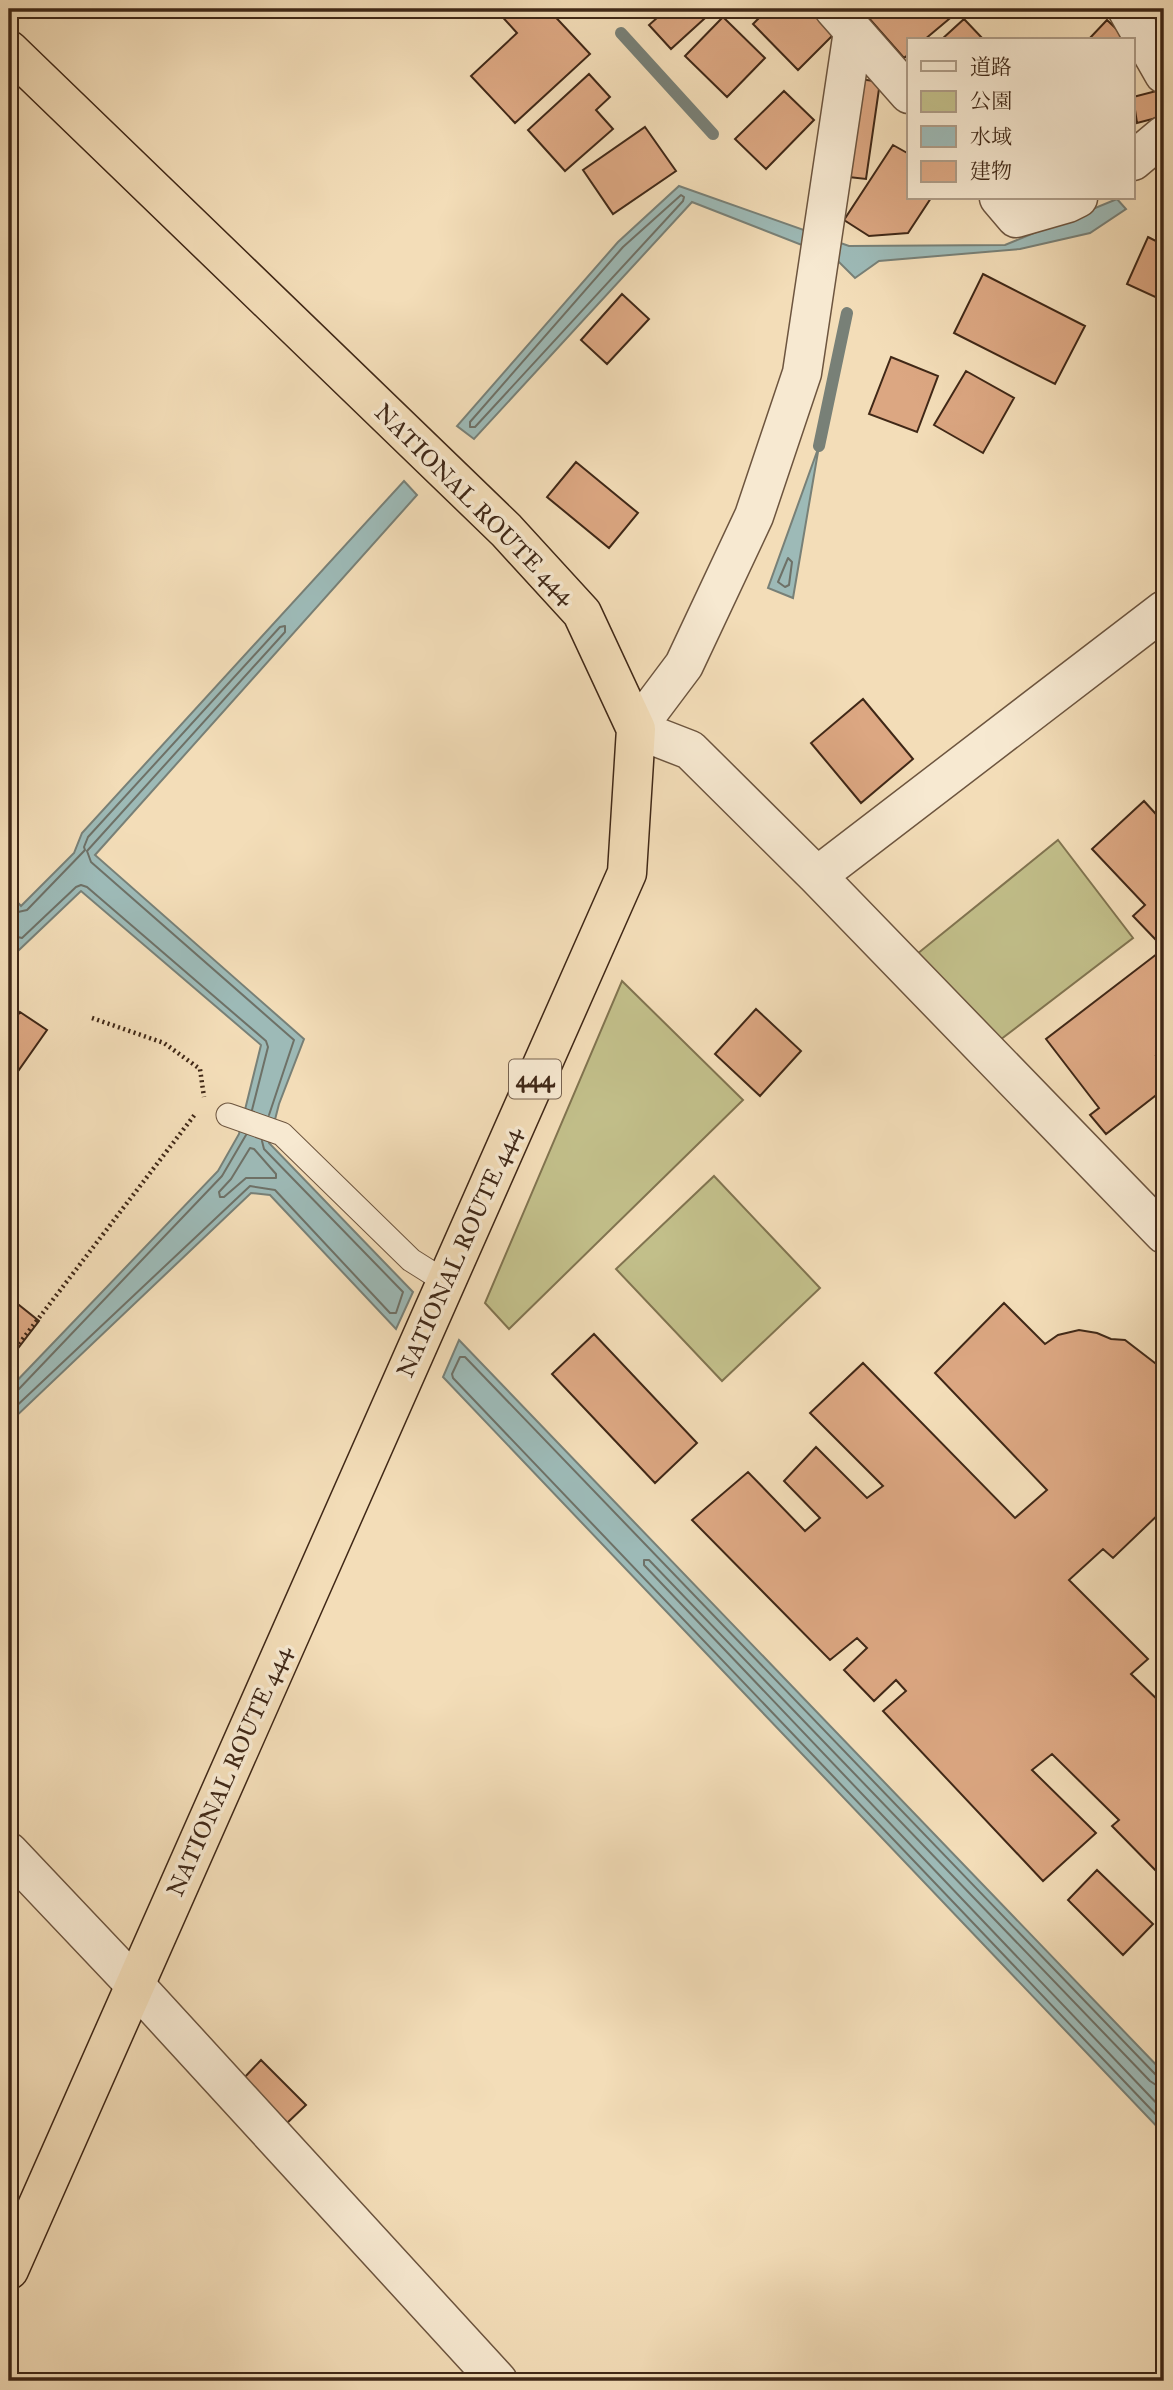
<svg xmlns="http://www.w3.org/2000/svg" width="1173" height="2390" viewBox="0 0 1173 2390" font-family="'IM FELL Great Primer','Noto Serif JP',serif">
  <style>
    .green { fill: #c2bf8a; stroke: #817450; stroke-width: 2 }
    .water { fill: #9dbab7; stroke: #788077; stroke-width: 2 }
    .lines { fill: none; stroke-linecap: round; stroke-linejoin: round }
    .shore { stroke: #6e7167; stroke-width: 2 }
    .stream { stroke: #788077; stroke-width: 12 }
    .building { fill: #dca782; stroke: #402817; stroke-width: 2 }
    .service-casing { stroke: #6d553f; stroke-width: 25 }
    .minor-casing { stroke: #6d553f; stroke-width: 41 }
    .trunk-casing { stroke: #402817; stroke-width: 41 }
    .path { stroke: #402817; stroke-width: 4.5; stroke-dasharray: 2 3.5; stroke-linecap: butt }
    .service { stroke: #f7e9d1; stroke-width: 23 }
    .minor { stroke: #f7e9d1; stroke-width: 38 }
    .trunk { stroke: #f3ddb8; stroke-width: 38 }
    .labels { text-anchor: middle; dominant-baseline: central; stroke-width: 7; stroke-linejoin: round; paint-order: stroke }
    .shield { fill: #f7e9d1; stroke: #77624f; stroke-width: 2 }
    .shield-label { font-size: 23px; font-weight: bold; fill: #402817 }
    .street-label { font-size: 24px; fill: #402817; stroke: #f7e9d1 }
  </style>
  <rect width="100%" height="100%" fill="#f3ddb8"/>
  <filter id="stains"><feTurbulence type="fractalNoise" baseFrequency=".00286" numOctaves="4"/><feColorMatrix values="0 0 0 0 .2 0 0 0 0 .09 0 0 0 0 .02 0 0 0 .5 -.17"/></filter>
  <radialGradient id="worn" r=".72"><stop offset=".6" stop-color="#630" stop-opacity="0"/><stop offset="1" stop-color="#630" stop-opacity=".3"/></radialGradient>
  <path class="green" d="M1058,840L1133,938L1000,1040L917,954Z
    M622,981L743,1100L509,1329L485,1303Z
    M714,1176L820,1288L722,1381L616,1269Z"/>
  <path class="water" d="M679,186L849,246L1005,245L1117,199L1126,209L1090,233L1020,249L879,261L855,278L835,258L692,202L474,439L457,426L618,242Z
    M819,446L793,598L768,588Z
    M404,481L417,495L95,855L304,1039L279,1104L269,1143L413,1292L396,1329L270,1195L251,1193L9,1423V1389L218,1171L239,1134L261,1045L81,891L19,950L9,939V893L21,906L74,853L82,833Z
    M459,1340L1164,2073V2134L443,1377Z"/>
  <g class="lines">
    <path class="shore" d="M681,195L684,197L683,201L475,427H470V422L623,247Z
      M788,558L792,562L789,585L785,587L778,582Z
      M9,903L18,912L27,910L85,850L84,847L88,837L280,627L285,626V632L87,851L91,862L294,1040L269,1115
      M9,935L22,938L76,887L81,885L87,887L266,1041L268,1047L252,1110
      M250,1148L254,1149L276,1174V1178H246L224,1197H220L219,1192L231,1179Z
      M9,1393L17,1391L222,1176L246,1135
      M9,1413L250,1186L275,1190L390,1313H396L403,1292L264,1149L262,1141
      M1164,2077L1156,2075L465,1357H460L452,1374L453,1378L1164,2123
      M1164,2086L1156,2085L1150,2081L649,1560H644V1565L1164,2111"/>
    <path class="stream" d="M621,33L713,134
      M819,446L847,313"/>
  </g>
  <path class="building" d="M499,9H548L590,54L515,123L471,76L517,33L497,11Z
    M667,9H715L671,49L649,25Z
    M768,9H809L834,34L798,70L753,24Z
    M876,9H961L924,40H909V54L904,58L867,16Z
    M723,17L765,58L727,97L685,56Z
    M964,19L984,40H941Z
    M1107,20L1128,40H1088Z
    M589,74L610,97L596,110L613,129L565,171L528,130Z
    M854,78L880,82L866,179L840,176Z
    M1164,89V116L1137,123L1133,97Z
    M784,91L814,120L766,169L735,139Z
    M645,127L676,171L613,214L583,170Z
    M893,145L909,154V198H931L908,233L869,236L844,220Z
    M1148,237L1164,245V301L1127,284Z
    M983,274L1085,326L1055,384L954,333Z
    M622,294L649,319L607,364L581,340Z
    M891,357L938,376L917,432L869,414Z
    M966,371L1014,398L983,453L934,425Z
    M576,462L638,513L609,548L547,497Z
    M863,699L913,759L861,803L811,743Z
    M1144,801L1164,823V932L1156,940L1133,916L1145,905L1092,849Z
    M1162,950L1164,952V1050L1156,1056L1164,1066V1089L1106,1134L1090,1115L1099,1108L1046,1039Z
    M756,1009L801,1051L760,1096L715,1054Z
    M20,1012L47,1030L9,1084V1028Z
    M9,1297L39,1321L9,1360Z
    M1004,1303L1045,1344L1058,1335L1079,1330L1097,1333L1111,1339L1125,1340L1164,1370V1509L1113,1558L1103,1549L1069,1580L1148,1659L1131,1674L1164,1706V1879L1112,1826L1119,1820L1052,1754L1032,1770L1096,1833L1043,1881L883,1711L906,1691L896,1680L874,1701L844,1670L867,1648L857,1638L830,1660L692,1520L748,1472L805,1531L820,1518L784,1481L816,1447L867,1498L883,1486L810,1413L863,1363L1015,1518L1047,1490L935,1373Z
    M594,1334L697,1443L655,1483L552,1374Z
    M1097,1870L1153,1924L1123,1955L1068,1900Z
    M261,2060L306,2105L286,2124L242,2080Z"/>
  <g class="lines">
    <defs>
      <path id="service" d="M228,1115L282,1134L411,1260L446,1282"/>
      <path id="minor" d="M834,9L909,94
        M1127,9L1164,74
        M853,31L802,373L754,516L684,665L636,729L690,750L817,876L1164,1234
        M1133,161L1164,135
        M999,198L1016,218L1068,203L1078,198
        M817,876L1164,610
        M9,1852L135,1985L498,2381"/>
      <path id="trunk" d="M9,50L506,530L582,613L636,729L627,873L9,2270"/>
    </defs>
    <use href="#service" class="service-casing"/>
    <use href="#minor" class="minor-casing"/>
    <use href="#trunk" class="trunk-casing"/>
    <path class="path" d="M92,1018L164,1043L200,1069L204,1097
      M9,1357L196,1113"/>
    <use href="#service" class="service"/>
    <use href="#minor" class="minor"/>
    <use href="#trunk" class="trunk"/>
  </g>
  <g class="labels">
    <rect class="shield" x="509" y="1059.5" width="52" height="39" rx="5"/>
    <g class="shield-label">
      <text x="535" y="1079">444</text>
    </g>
    <g class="street-label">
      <text transform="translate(475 504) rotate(45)">NATIONAL ROUTE 444</text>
      <text transform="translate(459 1252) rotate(-66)">NATIONAL ROUTE 444</text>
      <text transform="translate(229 1771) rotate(-66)">NATIONAL ROUTE 444</text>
    </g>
  </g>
  <rect width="1173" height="2390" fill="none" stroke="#f3ddb8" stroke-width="35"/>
  <rect x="10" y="10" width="1152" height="2369" fill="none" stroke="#402817" stroke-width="3.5"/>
  <rect x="18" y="18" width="1138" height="2355" fill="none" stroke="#402817" stroke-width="2"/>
  <rect x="907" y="38" width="228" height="161" fill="#f7e9d1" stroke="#ae9c87" stroke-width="2"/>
  <rect x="921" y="61" width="35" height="10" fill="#f7e9d1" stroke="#ae9c87" stroke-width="2"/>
  <text x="970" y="74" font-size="21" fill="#402817">道路</text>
  <rect x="921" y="91" width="35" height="21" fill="#c2bf8a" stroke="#ae9c87" stroke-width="2"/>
  <text x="970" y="108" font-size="21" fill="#402817">公園</text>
  <rect x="921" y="126" width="35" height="21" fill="#9dbab7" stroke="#ae9c87" stroke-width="2"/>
  <text x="970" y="144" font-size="21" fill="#402817">水域</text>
  <rect x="921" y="161" width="35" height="21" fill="#dca782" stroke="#ae9c87" stroke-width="2"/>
  <text x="970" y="178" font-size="21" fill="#402817">建物</text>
  <rect width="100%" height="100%" filter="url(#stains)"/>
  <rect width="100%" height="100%" fill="url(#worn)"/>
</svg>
